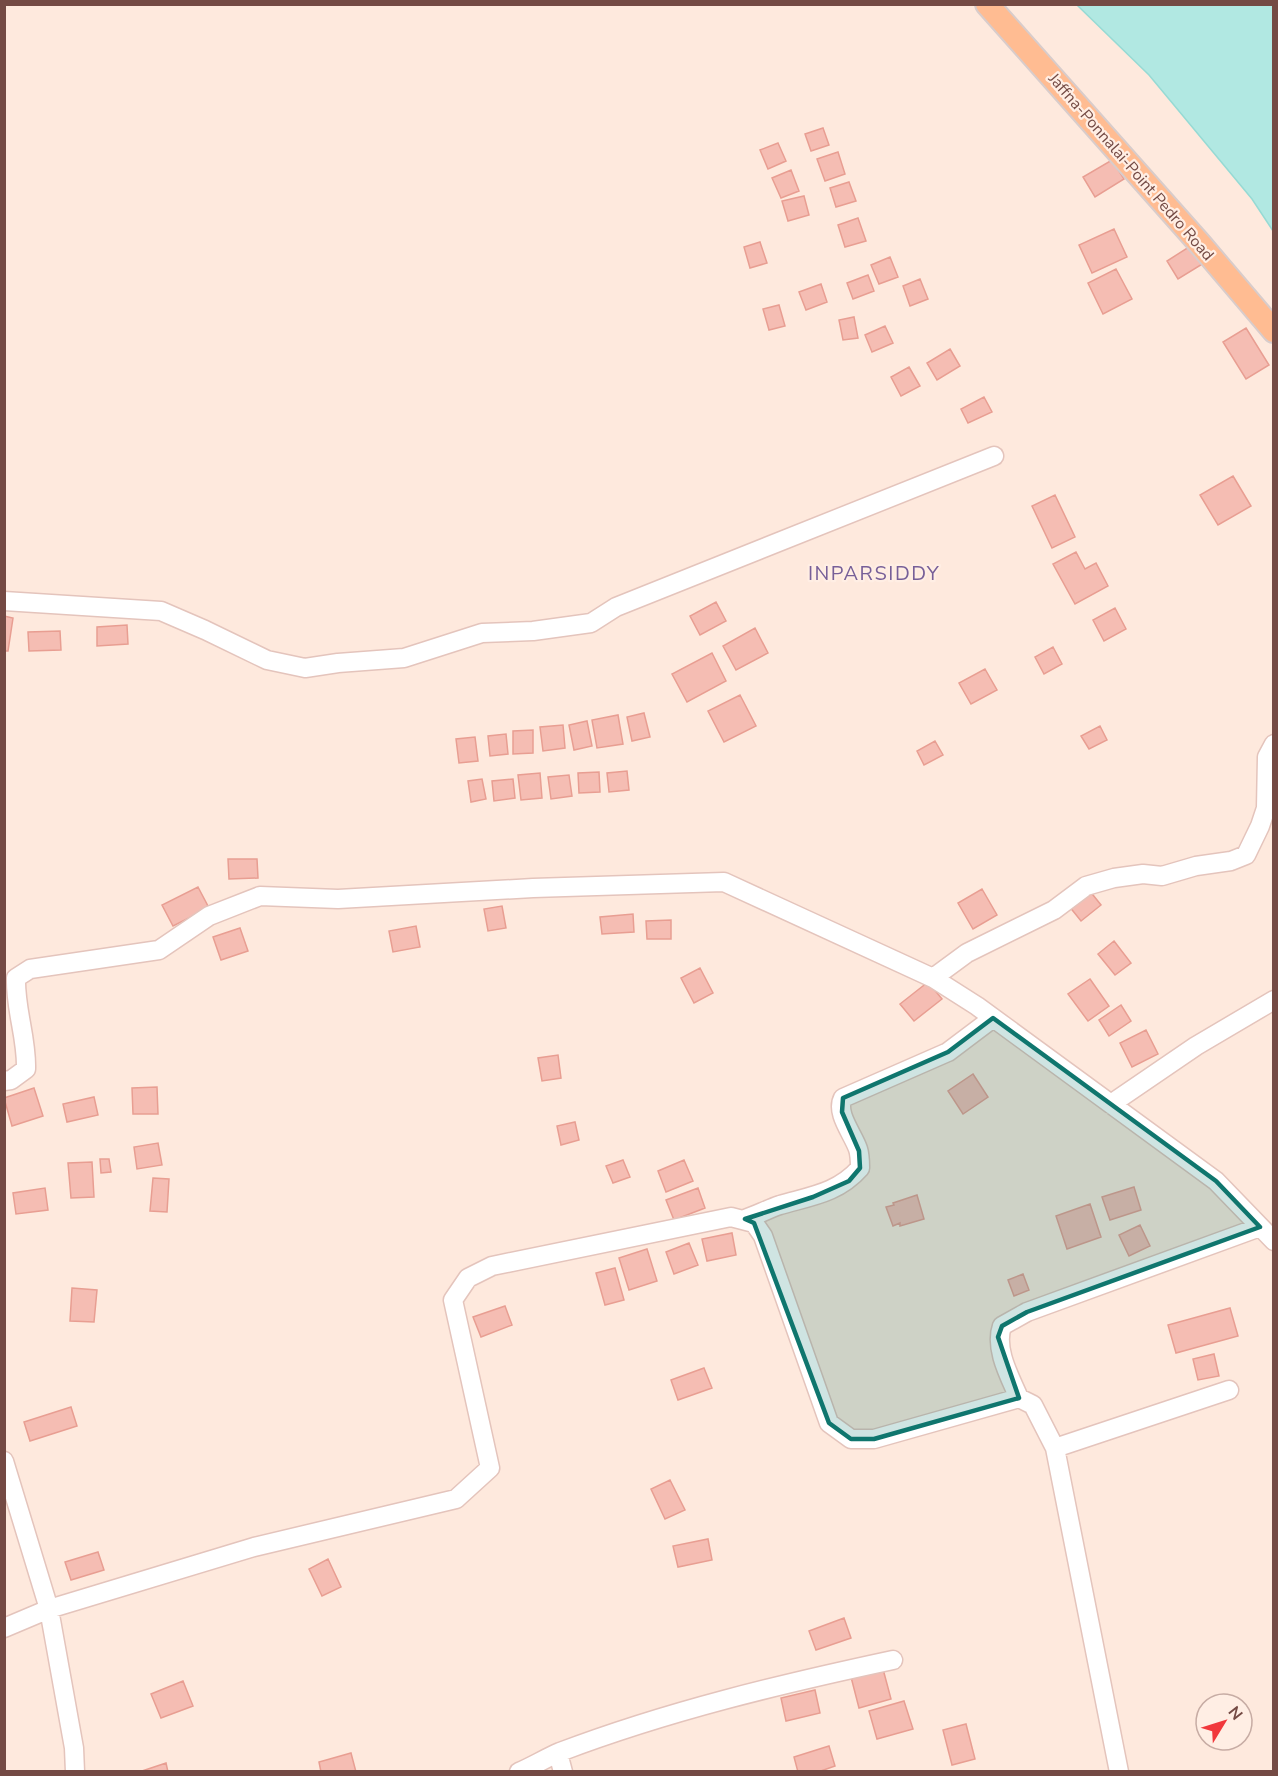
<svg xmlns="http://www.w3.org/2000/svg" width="1278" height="1776" viewBox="0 0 1278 1776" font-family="'Nunito Sans',sans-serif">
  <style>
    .water { fill: #b1e8e2; stroke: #96dad4; stroke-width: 1.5 }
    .building { fill: #f5bdb3; stroke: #e89e92; stroke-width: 1.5 }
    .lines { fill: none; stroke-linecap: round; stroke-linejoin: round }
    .minor-casing { stroke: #e4c4bc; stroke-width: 21 }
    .major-casing { stroke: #d8cccb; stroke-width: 26 }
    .minor { stroke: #fff; stroke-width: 18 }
    .major { stroke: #ffbc92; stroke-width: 22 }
    .marked { fill: #0f766e; fill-opacity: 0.2; stroke: #0f766e; stroke-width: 4.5; stroke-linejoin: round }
    .labels { text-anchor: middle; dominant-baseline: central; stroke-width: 4.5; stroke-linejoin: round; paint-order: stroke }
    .street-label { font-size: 16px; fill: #744a44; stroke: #ffeee4 }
    .quarter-label { font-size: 20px; letter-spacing: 1.5px; fill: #775f98; stroke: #ffeee4 }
  </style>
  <rect width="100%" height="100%" fill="#fee9dd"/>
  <path class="water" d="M1077,5H1273V231L1252,199L1149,75Z"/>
  <path class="building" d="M823,128L829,145L811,151L805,134Z
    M778,143L786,161L768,169L760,150Z
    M838,152L845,174L825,181L817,159Z
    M1112,160L1124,179L1095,197L1083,177Z
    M791,170L799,191L781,198L772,178Z
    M849,182L856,201L836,207L830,188Z
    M804,196L809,215L788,221L782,201Z
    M858,218L866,241L845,247L838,225Z
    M1114,229L1127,257L1092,273L1079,245Z
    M760,242L767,263L750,268L744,247Z
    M1192,245L1204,263L1178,279L1167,261Z
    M890,257L898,277L879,284L871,265Z
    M1116,269L1132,299L1103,314L1088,283Z
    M868,275L874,291L853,299L847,283Z
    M920,279L928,299L910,306L903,286Z
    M821,284L827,302L806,310L799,292Z
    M779,305L785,326L769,330L763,309Z
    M854,317L858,338L843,340L839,320Z
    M885,326L893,343L872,352L865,335Z
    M1246,328L1269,365L1246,379L1223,342Z
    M950,349L960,366L937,380L927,363Z
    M909,367L920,386L901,396L891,377Z
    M984,397L992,412L968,423L961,409Z
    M1233,476L1251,506L1218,525L1200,495Z
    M1055,495L1075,537L1052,548L1032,506Z
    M1076,552L1085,569L1096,563L1108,586L1075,604L1053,564Z
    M716,602L726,621L700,635L690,616Z
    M1115,608L1126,629L1104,641L1093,620Z
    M4,616L13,618L8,651H4Z
    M127,625L128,644L97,646V627Z
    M755,628L768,653L736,670L723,646Z
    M60,631L61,650L29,651L28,632Z
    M1053,647L1062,664L1044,674L1035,657Z
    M712,653L726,681L687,702L672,674Z
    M985,669L997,690L971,704L959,683Z
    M740,695L756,726L724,742L708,711Z
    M644,713L650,737L632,741L627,717Z
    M618,715L623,744L597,748L592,720Z
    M587,721L592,746L574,750L569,725Z
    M563,725L565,748L543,751L540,727Z
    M1100,726L1107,740L1089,749L1081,736Z
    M533,730V753L513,754V731Z
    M506,734L508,754L490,756L488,736Z
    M475,737L478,761L459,763L456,739Z
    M935,741L943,755L924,765L917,751Z
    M627,771L629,790L609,792L607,773Z
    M599,772L600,792L579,793L578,773Z
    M540,773L542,798L521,800L518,775Z
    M569,775L572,796L551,799L548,777Z
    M482,779L486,799L471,802L468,781Z
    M513,779L515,798L494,801L492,781Z
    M228,859H257L258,878L229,879Z
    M198,887L209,908L173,926L162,905Z
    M982,889L997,915L973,929L958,903Z
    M1089,890L1101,905L1081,921L1069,906Z
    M502,906L506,928L488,931L484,909Z
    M633,914L634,932L602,934L600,917Z
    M671,920V939H647L646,921Z
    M416,926L420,947L393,952L389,931Z
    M240,928L248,951L221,960L213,937Z
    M1114,941L1131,963L1115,975L1098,954Z
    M700,968L713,993L694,1003L681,978Z
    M1090,979L1109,1006L1088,1021L1068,994Z
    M928,982L942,999L914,1021L900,1004Z
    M1121,1005L1131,1021L1109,1036L1099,1020Z
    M1146,1030L1158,1054L1132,1067L1120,1043Z
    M558,1055L561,1078L542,1081L538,1058Z
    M973,1074L988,1097L963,1114L948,1091Z
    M157,1087L158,1114H133L132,1088Z
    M34,1088L43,1116L12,1126L4,1098Z
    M94,1097L98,1115L67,1122L63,1104Z
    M575,1122L579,1140L561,1145L557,1126Z
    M158,1143L162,1165L137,1169L134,1147Z
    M100,1159H109L111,1172L101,1173Z
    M623,1160L630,1177L613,1183L606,1166Z
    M684,1160L693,1181L666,1192L658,1171Z
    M92,1162L94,1197L71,1198L68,1163Z
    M153,1178L169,1179L167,1212L150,1211Z
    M1134,1187L1141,1210L1110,1220L1102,1197Z
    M45,1188L48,1210L16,1214L13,1193Z
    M698,1188L705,1208L674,1220L666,1200Z
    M917,1195L924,1219L900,1226V1223L893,1226L886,1207L894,1205L893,1203Z
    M1090,1204L1101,1237L1067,1249L1056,1216Z
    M1140,1225L1150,1246L1129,1256L1119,1235Z
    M732,1233L736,1255L707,1261L702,1239Z
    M689,1243L698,1265L674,1274L666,1252Z
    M647,1249L657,1281L629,1290L619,1258Z
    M615,1268L624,1300L605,1305L596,1273Z
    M1023,1274L1029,1290L1014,1296L1008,1280Z
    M72,1288L97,1290L94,1322L70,1321Z
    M505,1306L512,1325L481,1337L473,1317Z
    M1230,1308L1238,1336L1176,1353L1168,1325Z
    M1214,1354L1219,1376L1198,1380L1193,1359Z
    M704,1368L712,1388L678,1400L671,1380Z
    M71,1407L77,1426L30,1441L24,1422Z
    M670,1480L685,1510L665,1519L651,1489Z
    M708,1539L712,1560L678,1567L673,1546Z
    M98,1552L104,1570L71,1580L65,1562Z
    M328,1559L341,1587L322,1596L309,1569Z
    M844,1618L851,1638L816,1650L809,1631Z
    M883,1669L891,1699L859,1708L851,1677Z
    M183,1681L193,1706L161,1718L151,1694Z
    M815,1690L820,1713L786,1721L781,1698Z
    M904,1701L913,1729L877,1739L869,1711Z
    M966,1724L975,1759L952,1765L943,1730Z
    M829,1746L835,1766L818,1772H798L794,1757Z
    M351,1753L356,1772H321L319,1762Z
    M166,1763L168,1772H139Z"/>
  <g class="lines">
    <defs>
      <path id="minor" d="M4,601L161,611L205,630L267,660L305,668L338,663L404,658L482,633L533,631L591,623L616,607L994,456
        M933,978L967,953L1054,910L1086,886L1114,878L1143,874L1162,876L1196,866L1231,861L1246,855L1260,826L1266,808L1267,757L1274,744
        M4,1081L11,1080L26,1069C27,1038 15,1009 16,978L30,969L159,950L209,916L260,896L338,899L533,888L724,882L933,978L977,1006L1216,1181L1274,1241
        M1111,1104L1196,1046L1274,1000
        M745,1219C757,1215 768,1209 780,1205C811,1196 838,1193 860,1168C860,1162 860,1155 858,1149C853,1134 835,1113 843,1098L948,1052L993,1018
        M1019,1398C1010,1377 994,1349 1002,1326L1027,1312L1260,1227
        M1055,1448L1119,1772
        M4,1461L49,1609L74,1748L75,1772
        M4,1628L49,1609L254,1547L456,1499L490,1468L453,1300L468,1278L492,1266L731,1217L754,1223L763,1236L829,1423L851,1439H874L1019,1398L1033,1405L1055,1448L1229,1390
        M558,1753L563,1772
        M519,1772C533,1766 546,1758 560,1752C668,1711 781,1684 893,1660"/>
      <path id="major" d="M987,4L1200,244L1274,331"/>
    </defs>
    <use href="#minor" class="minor-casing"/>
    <use href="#major" class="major-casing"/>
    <use href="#minor" class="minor"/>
    <use href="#major" class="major"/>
  </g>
  <path class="marked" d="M993,1018L1216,1181L1260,1227L1027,1312L1002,1326L998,1337L1019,1398L874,1439H851L829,1423L754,1223L745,1219L813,1197L849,1181L860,1168L859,1151L842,1112L843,1098L948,1052Z"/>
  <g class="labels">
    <g class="street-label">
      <text transform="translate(1131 167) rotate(49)">Jaffna-Ponnalai-Point Pedro Road</text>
    </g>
    <g class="quarter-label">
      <text x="874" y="573">INPARSIDDY</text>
    </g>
  </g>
  <rect width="1278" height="1776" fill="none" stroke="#744a44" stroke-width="12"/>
  <g transform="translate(1224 1722) rotate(52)"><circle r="28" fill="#ffeee4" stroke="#c7aca4" stroke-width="1.5"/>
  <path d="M0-4.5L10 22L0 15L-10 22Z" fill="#f1383c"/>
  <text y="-9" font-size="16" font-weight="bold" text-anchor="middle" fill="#744a44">N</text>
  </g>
</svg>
